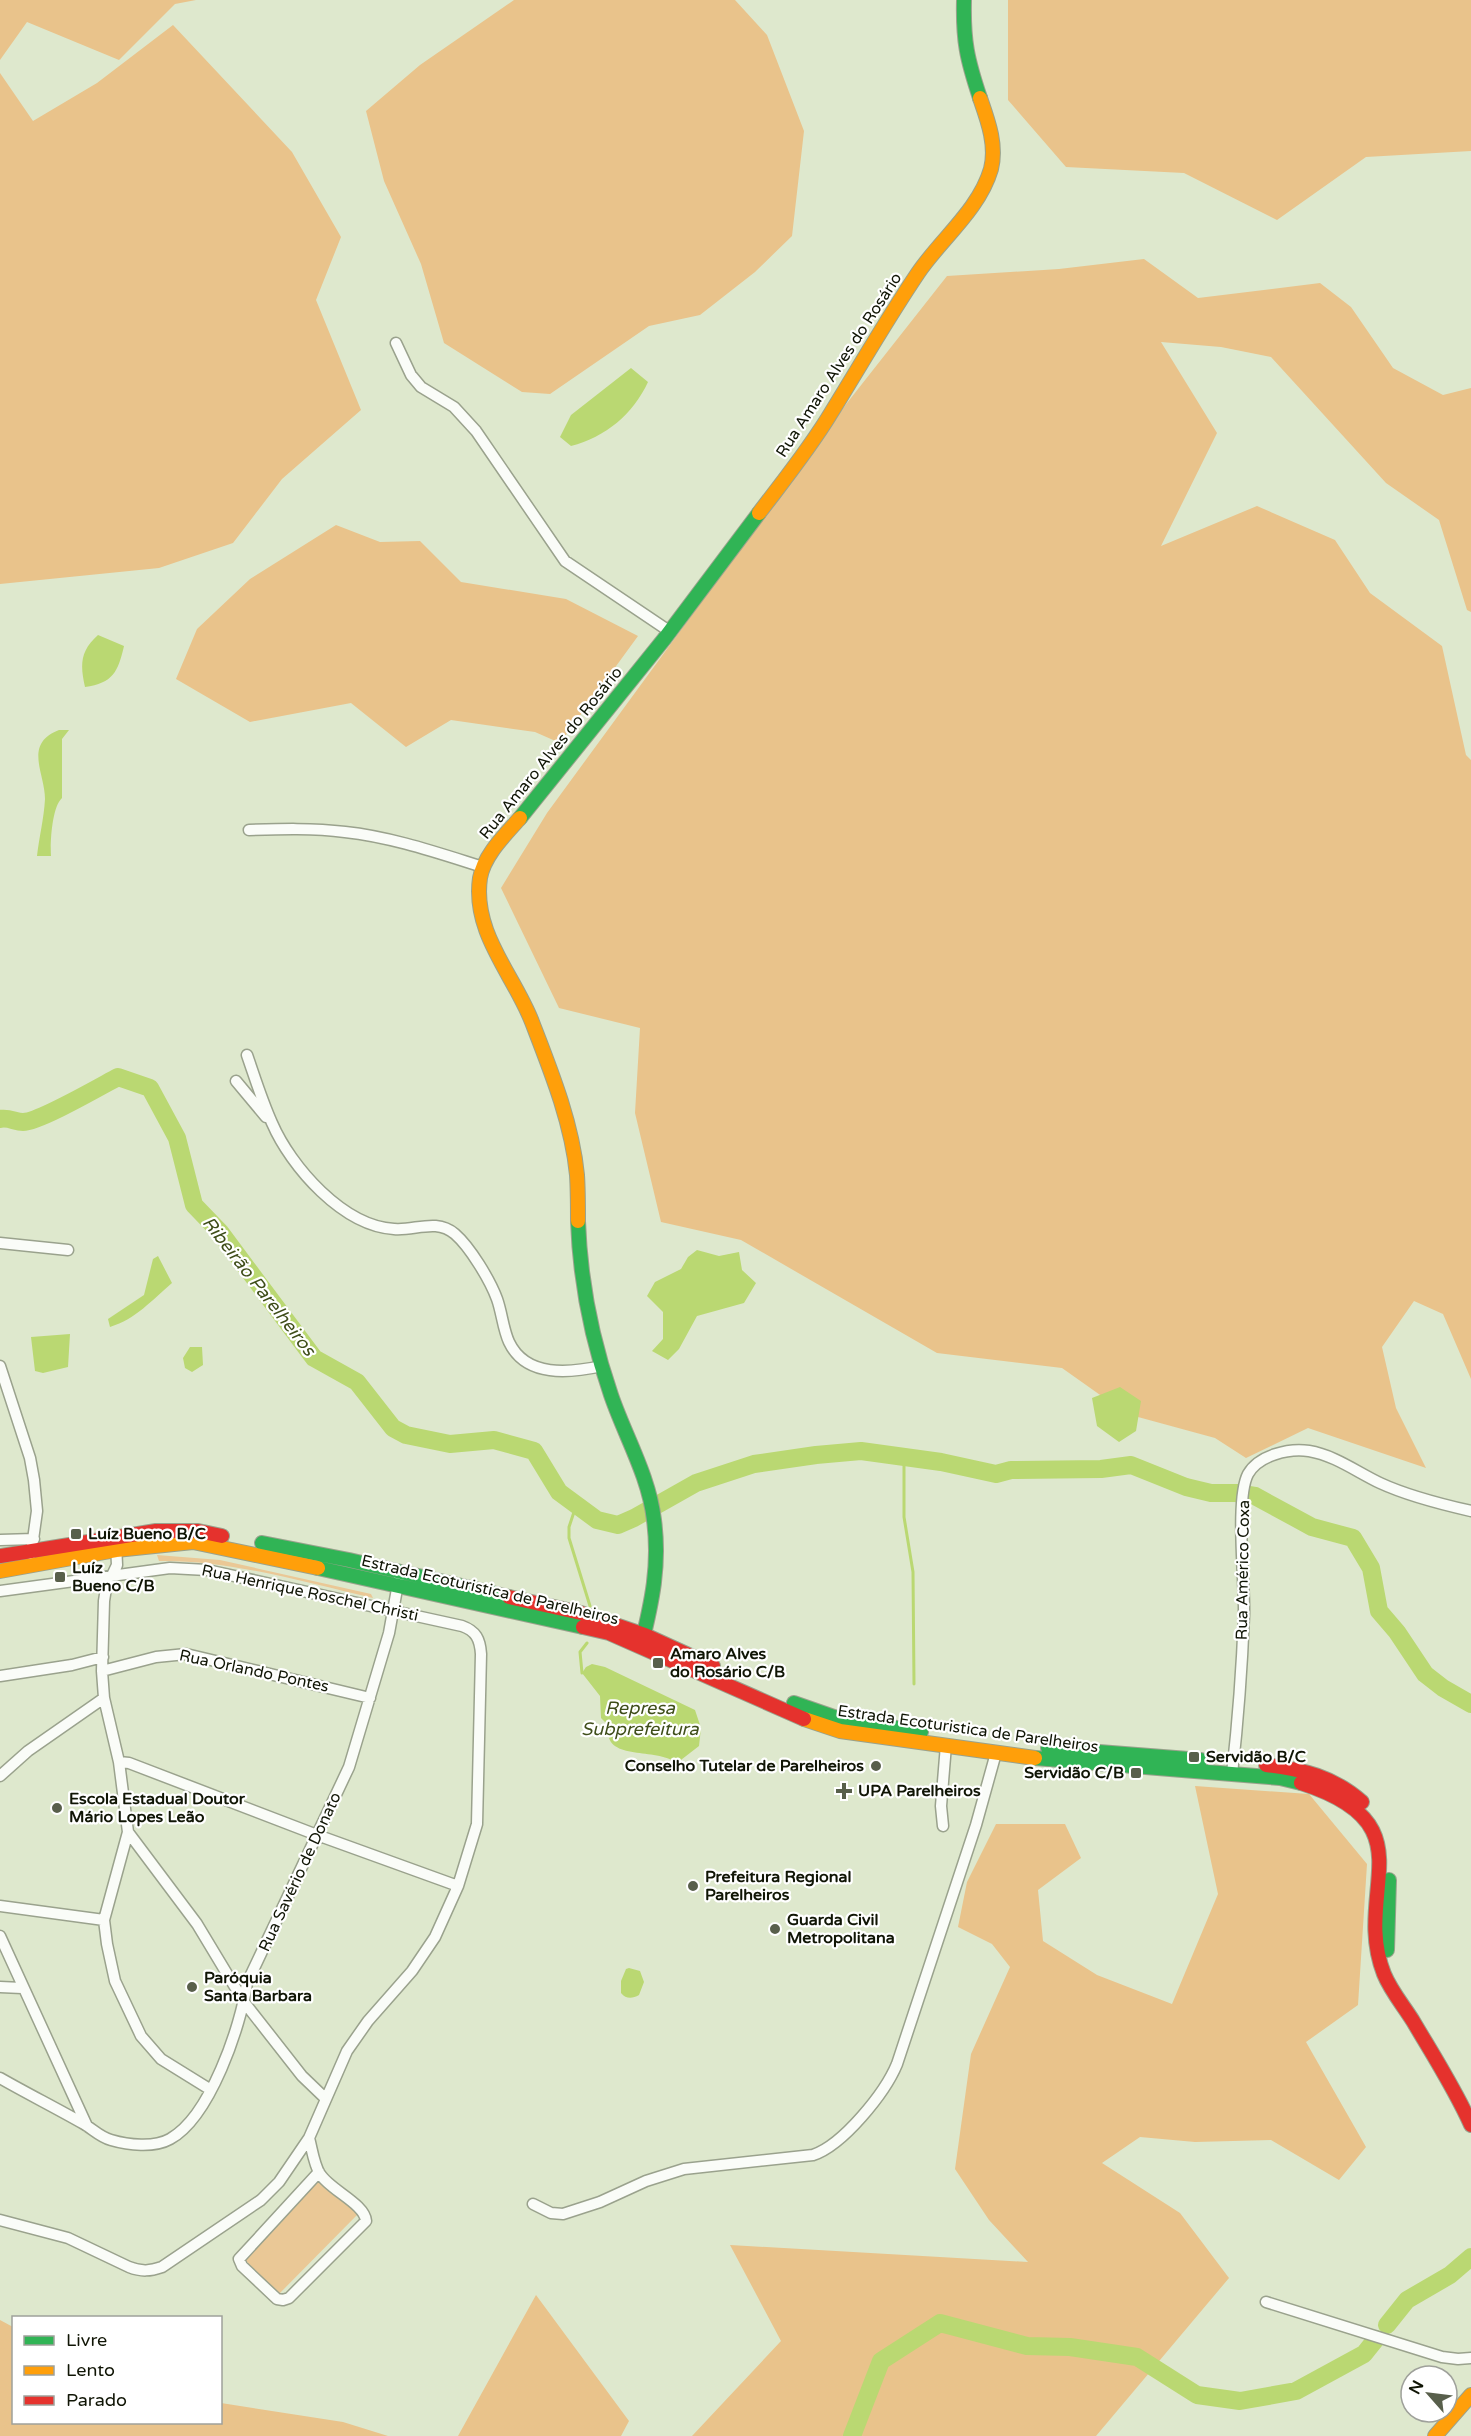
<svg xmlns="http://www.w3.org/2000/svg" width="1471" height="2436" viewBox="0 0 1471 2436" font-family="'Varela Round',sans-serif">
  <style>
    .green { fill: #eac896 }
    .forest { fill: #e9c38b }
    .water { fill: #bad872 }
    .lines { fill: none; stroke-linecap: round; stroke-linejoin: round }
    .stream { stroke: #bad872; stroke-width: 3 }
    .river { stroke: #bad872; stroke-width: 18 }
    .street-casing { stroke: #9aa28d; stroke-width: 13 }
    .fast-casing { stroke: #9aa28d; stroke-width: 16 }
    .slow-casing { stroke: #9aa28d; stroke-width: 16 }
    .jam-casing { stroke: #9aa28d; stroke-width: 16 }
    .street { stroke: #fafcf8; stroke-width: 10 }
    .fast { stroke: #30b455; stroke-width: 14 }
    .slow { stroke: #ff9f0a; stroke-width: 14 }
    .jam { stroke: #e5322d; stroke-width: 14 }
    .poi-dot { fill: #585f4b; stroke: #fff; stroke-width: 2 }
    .labels { text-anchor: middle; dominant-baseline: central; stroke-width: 4.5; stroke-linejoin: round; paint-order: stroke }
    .street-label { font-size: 16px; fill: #101505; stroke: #fff }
    .poi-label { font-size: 16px; font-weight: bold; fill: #101505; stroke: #fff; text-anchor: start }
    .water-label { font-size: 18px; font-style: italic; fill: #3f4e1a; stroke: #fff }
  </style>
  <rect width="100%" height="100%" fill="#dee8cd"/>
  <path class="green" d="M157,1555L220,1560L371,1594L373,1598C303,1582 231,1560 159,1561Z
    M318,2178L359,2213L279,2294L242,2257Z"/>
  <path class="forest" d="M0,0H196L175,4L119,60L27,22L0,60Z
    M514,0H735L767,35L804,131L792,236L755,272L700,315L649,326L550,394L522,392L444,343L421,264L384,181L366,111L420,65Z
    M1008,0H1471V151L1366,157L1277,220L1184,173L1066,167L1008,100Z
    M173,25L292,152L341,237L316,300L361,410L282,479L233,543L159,568L0,584V73L33,121L97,83Z
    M1144,259L1198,298L1320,283L1351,307L1393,368L1443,395L1471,388V612L1467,610L1439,520L1386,483L1271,357L1221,347L1161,342L1217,433L1161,546L1257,506L1335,540L1370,593L1442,646L1466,755L1471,760V1379L1443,1314L1414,1301L1382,1347L1396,1408L1426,1468L1308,1428L1246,1458L1215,1438L1127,1414L1062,1368L937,1353L741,1240L661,1222L635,1113L640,1028L559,1008L501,888L547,813L847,403L947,276L1059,269Z
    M336,525L380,542L420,541L461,582L566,599L638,636L560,743L535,732L451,720L406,747L351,703L250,722L176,679L197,629L250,579Z
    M1195,1786L1309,1794L1367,1864L1358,2005L1306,2042L1366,2147L1339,2180L1271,2140L1195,2142L1140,2137L1102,2163L1180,2213L1229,2278L1096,2436H692L781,2341L730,2245L1028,2262L989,2220L955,2169L971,2054L1010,1967L992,1944L958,1927L967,1882L996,1824H1065L1081,1858L1038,1890L1043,1941L1097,1975L1172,2004L1218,1894Z
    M536,2295L629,2421L621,2436H458Z
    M0,2320L13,2327L14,2422H220L221,2403L343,2422L388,2436H0Z"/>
  <path class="water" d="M631,368L648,382C633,414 606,437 571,446L560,437L571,415Z
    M98,635L124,646C118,672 113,683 85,687C80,665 80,651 98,635Z
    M59,730H69L62,739V798C52,807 50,842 51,856H37C39,838 44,818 45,799C45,773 23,744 59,730Z
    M697,1250L719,1256L739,1252L742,1270L756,1283L744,1303L697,1316L679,1349L668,1360L652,1351L663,1339V1312L647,1296L655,1282L681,1269L688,1257Z
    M158,1256L172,1283C152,1300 136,1319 110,1327L108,1319L144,1295L153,1259Z
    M70,1334L68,1367L43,1373L35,1371L31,1337Z
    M190,1347H202L203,1365L192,1372L185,1368L183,1358Z
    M1120,1387L1141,1401L1136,1431L1119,1442L1097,1426L1092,1398Z
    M592,1664L605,1667L695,1710L701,1728L699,1746L677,1763C654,1746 603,1763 608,1725L601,1718L600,1696L582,1673L586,1667Z
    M629,1968L640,1971L644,1982L639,1995C632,1999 626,1999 621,1993V1981L626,1969Z"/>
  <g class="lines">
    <path class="stream" d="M904,1456V1517L913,1572L914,1684
      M576,1506L569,1527V1538L590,1606
      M582,1673L580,1652L587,1643"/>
    <path class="river" d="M0,1119C9,1117 15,1122 23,1122C39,1122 101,1086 118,1077L150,1088L177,1138L194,1205L220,1232L314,1358L357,1382L393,1428L406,1435L450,1444L494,1440L534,1451L559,1492L597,1520L618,1525L634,1518L696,1483L754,1464L816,1455L861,1451L941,1462L996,1474L1011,1470L1101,1469L1131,1465L1186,1487L1211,1493H1236L1255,1496L1312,1527L1353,1538L1371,1568L1379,1611L1397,1632L1425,1674L1443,1688L1471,1704
      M1387,2325L1407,2300L1450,2275L1471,2257
      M852,2436L881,2361L940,2323L1027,2346L1070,2347L1137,2357L1197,2395L1240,2401L1296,2391L1364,2354L1376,2339"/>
    <defs>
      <path id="street" d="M396,343L411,375L421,387L454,407L476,431L565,561L669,631
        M249,830C281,829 313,828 345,832C392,837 438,853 483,867
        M247,1055C255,1078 262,1101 272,1123C291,1167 343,1226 394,1229C415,1231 436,1218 455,1234C470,1247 490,1280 497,1299C502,1313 503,1329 509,1342C526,1378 570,1373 602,1366
        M236,1081L266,1117
        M0,1243L68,1250
        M0,1366L30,1458L34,1480L37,1511L31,1554
        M0,1540L34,1539
        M116,1544L117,1565L106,1588L104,1601L102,1671L104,1698L119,1762L128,1832L104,1920L107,1944L115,1981L141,2036L161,2059L211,2090
        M0,1591L170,1568L207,1570L462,1626C476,1631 480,1639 481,1654L477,1824L458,1886L435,1937L412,1971L368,2021L347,2051L309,2138L279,2182L261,2200L162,2267C150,2271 142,2272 129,2267L68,2238L0,2220
        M102,1671L156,1657L186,1654L370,1698
        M0,1676L72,1665L103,1657
        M119,1762L129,1763L317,1835L458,1886
        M1232,1774C1238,1721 1242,1668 1244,1615C1245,1583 1235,1499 1248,1474C1259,1455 1289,1448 1309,1451C1334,1455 1357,1472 1380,1483C1408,1496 1440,1504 1471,1511
        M0,1776L28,1751L104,1698
        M943,1826L941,1806L946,1745
        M128,1832L197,1924L244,2002L302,2076L326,2099
        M0,1906L104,1920
        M0,1936L87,2126
        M0,1987L22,1988
        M0,2078C28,2094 56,2108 84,2124C94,2130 100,2137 111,2140C128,2145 154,2148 170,2139C210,2117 241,2026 247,1983L349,1767L389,1633L399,1578
        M309,2138C312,2149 314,2165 320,2174C330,2190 365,2204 366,2221L289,2298L283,2300L277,2299L242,2266L239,2259L319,2172
        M533,2204L551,2213L563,2214L600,2202L646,2181L684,2169L813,2155C843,2145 885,2093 897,2064L976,1825L996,1753
        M1266,2302L1442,2357L1458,2359L1471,2358"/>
      <path id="fast" d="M964,0C963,41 967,59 980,98
        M520,818L665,638L759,513
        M578,1221C580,1279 592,1340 611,1395C625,1436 649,1476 654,1520C660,1565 652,1602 641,1646
        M262,1543L349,1560L509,1597
        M318,1568L583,1627
        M794,1703L840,1719L921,1732
        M1048,1748L1201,1760
        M1035,1758L1280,1778L1301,1783
        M1387,1950L1389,1880"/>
      <path id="slow" d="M759,513C784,480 810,448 831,413C860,366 887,319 918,273C941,239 979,210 991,169C997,145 988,121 980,98
        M520,818C505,835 484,855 480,878C472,933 514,975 532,1022C551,1071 572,1123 577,1175C578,1190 578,1205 578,1221
        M0,1571L116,1550L193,1542L318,1568
        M804,1719L840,1731L1035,1758
        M1435,2436L1471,2395"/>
      <path id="jam" d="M0,1556L156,1531H198L222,1536
        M509,1597L581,1613L645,1635L713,1666
        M583,1627L609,1633L804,1719
        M1266,1765C1302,1769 1334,1777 1362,1802
        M1301,1783C1432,1825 1351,1890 1384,1974C1391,1991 1403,2005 1413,2021C1433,2055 1455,2089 1471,2125"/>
    </defs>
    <use href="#street" class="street-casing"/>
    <use href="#fast" class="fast-casing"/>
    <use href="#slow" class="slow-casing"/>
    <use href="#jam" class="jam-casing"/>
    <use href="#street" class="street"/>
    <use href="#fast" class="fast"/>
    <use href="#slow" class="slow"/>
    <use href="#jam" class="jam"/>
  </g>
  <g class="poi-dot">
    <rect x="70" y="1528" width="12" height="12" rx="3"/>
    <rect x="54" y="1571" width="12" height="12" rx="3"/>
    <rect x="652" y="1657" width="12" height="12" rx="3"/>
    <rect x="1188" y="1751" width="12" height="12" rx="3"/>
    <circle cx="876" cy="1766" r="6"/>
    <rect x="1130" y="1767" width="12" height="12" rx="3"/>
    <path d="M841 1782h6v6h6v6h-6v6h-6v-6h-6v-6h6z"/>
    <circle cx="57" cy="1808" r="6"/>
    <circle cx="693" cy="1886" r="6"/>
    <circle cx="775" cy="1929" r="6"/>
    <circle cx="192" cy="1987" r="6"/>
  </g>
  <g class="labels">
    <g class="street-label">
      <text transform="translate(839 365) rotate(-57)">Rua Amaro Alves do Rosário</text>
      <text transform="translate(551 753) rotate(-51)">Rua Amaro Alves do Rosário</text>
      <text transform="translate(1243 1570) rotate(-89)">Rua Américo Coxa</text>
      <text transform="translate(490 1590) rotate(13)">Estrada Ecoturistica de Parelheiros</text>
      <text transform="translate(310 1593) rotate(12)">Rua Henrique Roschel Christi</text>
      <text transform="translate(254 1671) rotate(12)">Rua Orlando Pontes</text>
      <text transform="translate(968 1729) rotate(8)">Estrada Ecoturistica de Parelheiros</text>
      <text transform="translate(300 1872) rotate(-65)">Rua Savério de Donato</text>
    </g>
    <g class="poi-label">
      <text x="88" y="1534">Luíz Bueno B/C</text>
      <text x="72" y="1568">Luíz<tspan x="72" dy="18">Bueno C/B</tspan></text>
      <text x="670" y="1654">Amaro Alves<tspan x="670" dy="18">do Rosário C/B</tspan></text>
      <text x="1206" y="1757">Servidão B/C</text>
      <text x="864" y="1766" text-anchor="end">Conselho Tutelar de Parelheiros</text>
      <text x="1124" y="1773" text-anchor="end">Servidão C/B</text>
      <text x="858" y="1791">UPA Parelheiros</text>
      <text x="69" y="1799">Escola Estadual Doutor<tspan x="69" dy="18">Mário Lopes Leão</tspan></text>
      <text x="705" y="1877">Prefeitura Regional<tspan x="705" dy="18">Parelheiros</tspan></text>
      <text x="787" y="1920">Guarda Civil<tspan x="787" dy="18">Metropolitana</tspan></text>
      <text x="204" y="1978">Paróquia<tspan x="204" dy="18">Santa Barbara</tspan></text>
    </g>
    <g class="water-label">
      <text transform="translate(259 1286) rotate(52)">Ribeirão Parelheiros</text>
      <text x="640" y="1708">Represa<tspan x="640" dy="21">Subprefeitura</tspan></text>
    </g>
  </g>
  <rect x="12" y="2316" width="210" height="108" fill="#ffffff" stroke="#9fa19b" stroke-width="1.5"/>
  <rect x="24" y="2336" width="30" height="9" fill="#30b455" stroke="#9fa19b" stroke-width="1.5"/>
  <text x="66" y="2346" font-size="18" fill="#101505">Livre</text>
  <rect x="24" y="2366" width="30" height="9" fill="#ff9f0a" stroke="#9fa19b" stroke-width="1.5"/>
  <text x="66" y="2376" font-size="18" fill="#101505">Lento</text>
  <rect x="24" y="2396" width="30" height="9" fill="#e5322d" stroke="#9fa19b" stroke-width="1.5"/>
  <text x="66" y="2406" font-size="18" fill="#101505">Parado</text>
  <g transform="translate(1429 2394) rotate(298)"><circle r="28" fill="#ffffff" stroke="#9fa19b" stroke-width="1.5"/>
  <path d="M0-4.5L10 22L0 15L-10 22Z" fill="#585f4b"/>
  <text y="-9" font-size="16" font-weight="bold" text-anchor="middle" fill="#101505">N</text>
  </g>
</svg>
